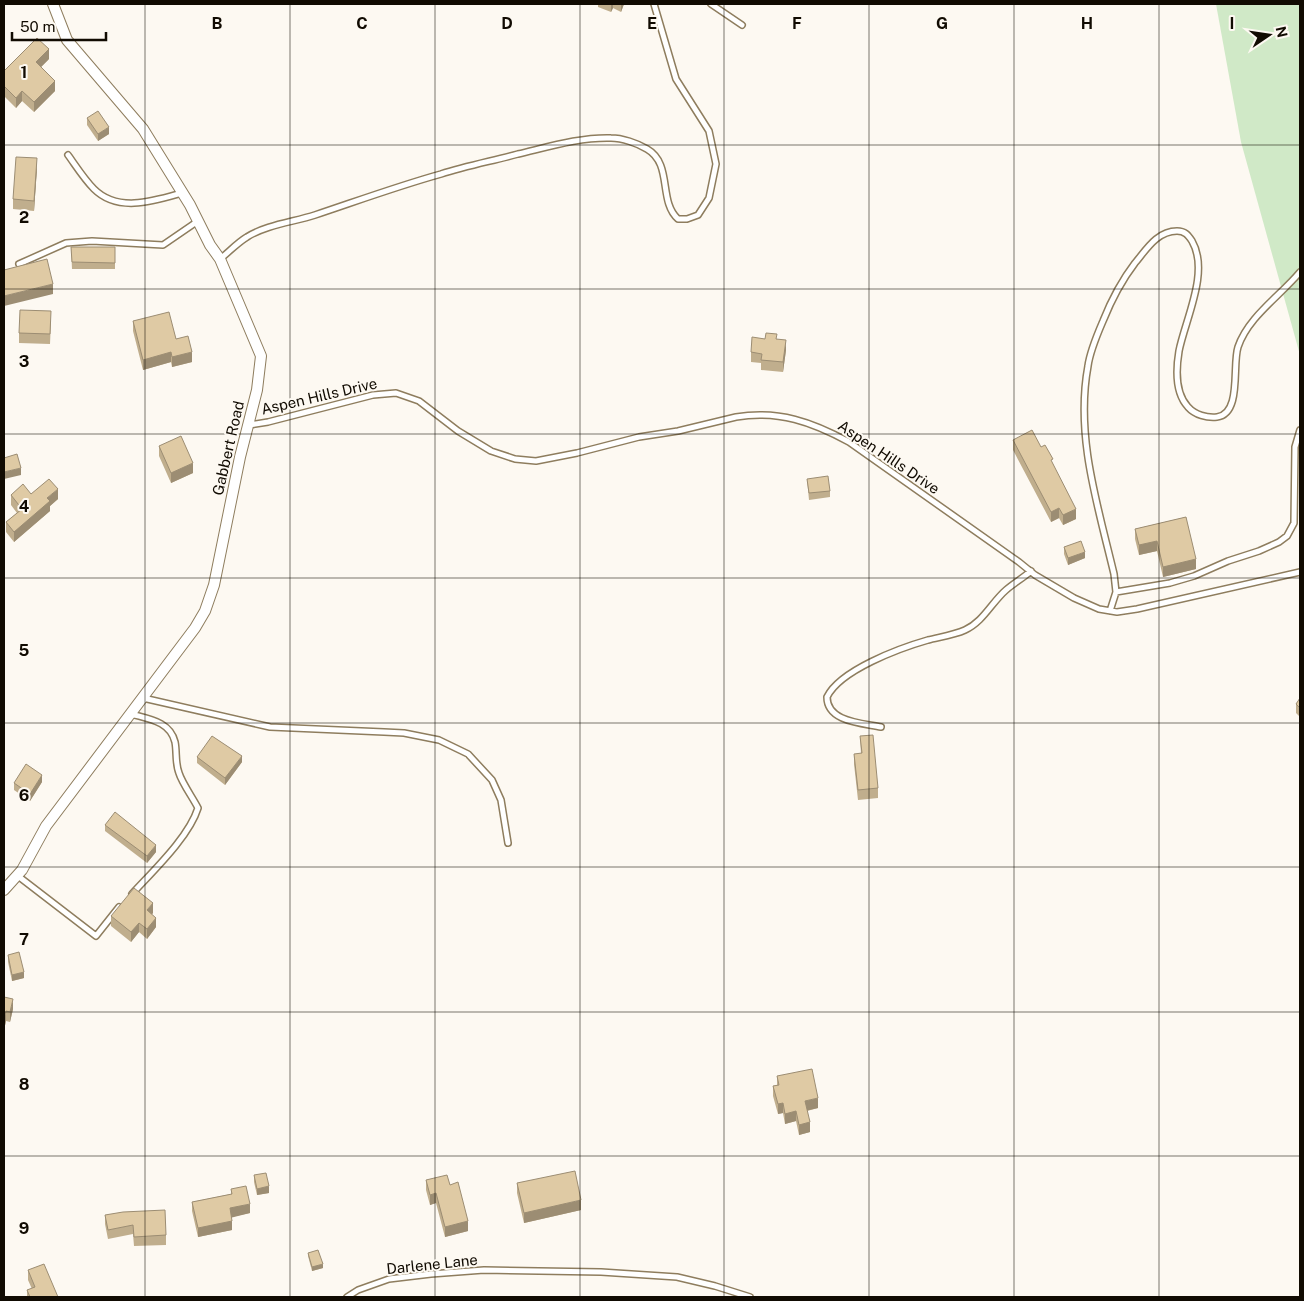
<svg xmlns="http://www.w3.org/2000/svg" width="1304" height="1301" viewBox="0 0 1304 1301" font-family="'Public Sans',sans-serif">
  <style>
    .green { fill: #d0e9c7 }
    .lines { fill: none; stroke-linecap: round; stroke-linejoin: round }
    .service-casing { stroke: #8e7d5e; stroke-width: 8 }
    .minor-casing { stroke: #8e7d5e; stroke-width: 12 }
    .service { stroke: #fff; stroke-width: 5 }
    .minor { stroke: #fff; stroke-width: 10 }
    .wall { fill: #c0ae8d }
    .shaded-wall { fill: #9c8d73 }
    .building { fill: #dfcaa4; stroke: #9c8d73 }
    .grid { fill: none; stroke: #110b02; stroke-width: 1; stroke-opacity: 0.55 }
    .labels { text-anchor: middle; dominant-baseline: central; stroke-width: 4; stroke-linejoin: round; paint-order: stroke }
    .street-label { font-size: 15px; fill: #110b02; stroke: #fdf9f2 }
    .grid-label { font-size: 16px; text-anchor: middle; font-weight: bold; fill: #110b02; stroke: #fdf9f2; stroke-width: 4; stroke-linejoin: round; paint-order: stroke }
  </style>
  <rect width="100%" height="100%" fill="#fdf9f2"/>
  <path class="green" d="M1216,4H1300V355L1241,142Z"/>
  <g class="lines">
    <defs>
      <path id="service" d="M711,4L742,25
        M68,155C76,166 84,179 94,189C118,213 154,201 182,193
        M220,259C229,252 237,243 247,237C266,225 293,222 315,215C357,201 398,186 441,174C466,166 492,161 518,154C548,147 580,137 611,138C622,138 637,143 647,149C673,164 658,201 678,219H687L698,215L709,198L716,164L709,131L676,79L654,4
        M19,264L66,243L92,241L163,245L198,221
        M249,425L268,422L373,395L396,393L419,401L458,431L491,451L515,459L536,461L577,453L639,437L678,431L736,417C779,410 812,422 849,442L1019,562L1035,575L1074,598L1099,609L1117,612L1137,609L1300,572
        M1116,592L1170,583L1194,576L1228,561L1259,551L1279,542L1287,536L1294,523L1295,447L1300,430
        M1110,611L1116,592L1114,574C1098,506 1075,436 1088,366C1090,351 1097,335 1103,321C1111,301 1122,280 1135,263C1146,250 1157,231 1177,231C1185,231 1188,235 1192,241C1210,272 1185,320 1179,351C1176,369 1175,393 1188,407C1195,415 1207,418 1217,417C1242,414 1232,365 1238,347C1248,317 1280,296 1300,272
        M143,698L270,727L384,732L404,733L439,740L468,754L492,780L501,800L508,843
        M131,714C148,719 170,721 175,742C177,752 175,763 179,773C182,783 193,798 198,808C189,837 153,871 132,894
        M881,727C862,723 827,722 827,697C840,670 900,648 928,640C940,637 954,635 965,630C983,622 992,602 1006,590C1014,583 1023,578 1031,571
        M18,876L96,936L119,907
        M347,1297L358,1290L389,1279L431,1274L484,1270L601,1272L677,1277L715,1286L750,1297"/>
      <path id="minor" d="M4,890L22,870L46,826L195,628L205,611L214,585L240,457L257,390L261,356L220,259L210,245L190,205L143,129L67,40L53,4"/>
    </defs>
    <use href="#service" class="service-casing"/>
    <use href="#minor" class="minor-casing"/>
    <use href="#service" class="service"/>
    <use href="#minor" class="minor"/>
  </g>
  <path class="wall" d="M598,4H624L621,12L613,8L611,12L598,7Z
    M49,59L41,67L55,91L34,112L22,101L16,108L4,96V71Z
    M87,118L109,134L98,141L87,125Z
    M37,168L34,211L13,209V199Z
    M71,247H115V269H72Z
    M51,321L50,344L19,343V333Z
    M133,321L176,339L192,362L172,367L171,362L143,370L133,331Z
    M765,339H777L786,350L783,372L761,370V363L751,362V352Z
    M1013,440L1041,447L1053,464L1076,519L1063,525L1059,518L1051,522L1013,450Z
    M159,446L193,473L171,483L159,456Z
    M807,479L830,491V497L809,500Z
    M31,494L58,499L50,506V511L14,542L6,532V522L17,513L11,505V495Z
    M1186,517L1196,569L1163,577L1157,551L1139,555L1135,539V529Z
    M1064,547L1085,558L1068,565L1064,554Z
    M1300,698V717L1296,713V704Z
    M860,736L878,788V798L858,800L854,764V754H861Z
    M197,757L242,762L225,785L197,763Z
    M42,782L30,801L14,790V783Z
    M105,825L156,852L147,863L105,831Z
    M153,913L152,914L156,927L147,939L139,932L131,942L111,926V916Z
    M8,955L24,978L12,981L8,962Z
    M4,997L13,1009L10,1022L6,1021L4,1030Z
    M777,1076L818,1108L807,1111L810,1132L799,1135L796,1121L785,1124L783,1113L778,1114L773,1096V1086L777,1085Z
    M254,1175L269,1193L257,1195L254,1182Z
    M426,1180L450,1185L468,1231L445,1237L436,1203L430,1205L426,1190Z
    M517,1183L581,1210L524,1223L517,1193Z
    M231,1189L250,1213L231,1217L232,1230L198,1237L192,1211V1202L231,1194Z
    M105,1215L166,1235V1245L134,1246L133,1234L108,1239L105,1224Z
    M308,1253L323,1268L312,1271L308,1256Z
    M28,1270L58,1297H27V1290L32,1289L28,1280Z"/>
  <path class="shaded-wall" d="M611,4H613V8L611,12Z
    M621,4H624L621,12Z
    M49,49V59L36,72V62Z
    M55,81V91L34,112V102Z
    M22,91V101L16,108V98Z
    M109,127V134L98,141V134Z
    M37,158V168L34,211V201Z
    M53,284V294L4,306V296Z
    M786,340V350L783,372V362Z
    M171,352V362L143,370V360Z
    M192,352V362L172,367V357Z
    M193,463V473L171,483V473Z
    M21,468V475L4,479V472Z
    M58,489V499L50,506V511L14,542V532L47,498Z
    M1059,508V518L1051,522V512Z
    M1076,509V519L1063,525V515Z
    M1157,541V551L1139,555V545Z
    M1085,552V558L1068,565V558Z
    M1196,559V569L1163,577V567Z
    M242,756V762L225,785V778Z
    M42,775V782L30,801V794Z
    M156,845V852L147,863V856Z
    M153,903V913L147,920V910Z
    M156,918V927L147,939V929Z
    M139,923V932L131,942V932Z
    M24,972V978L12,981V975Z
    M13,999V1009L10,1022V1012Z
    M6,1011V1021L4,1030V1020Z
    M818,1098V1108L805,1111V1101Z
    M783,1103V1113L778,1114V1104Z
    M796,1111V1121L785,1124V1114Z
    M810,1122V1132L799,1135V1125Z
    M269,1186V1193L257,1195V1189Z
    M436,1193V1203L430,1205V1195Z
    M581,1200V1210L524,1223V1213Z
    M250,1204V1213L230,1218V1208Z
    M232,1221V1230L198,1237V1228Z
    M468,1221V1231L445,1237V1227Z
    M323,1264V1268L312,1271V1267Z"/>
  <path class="building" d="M37,38L49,49L36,62L55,81L34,102L22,91L16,98L4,86V71Z
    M98,111L109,127L98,134L87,118Z
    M16,157L37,158L34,201L13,199Z
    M71,247H115V263L72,262Z
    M47,259L53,284L4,296V270Z
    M20,310L51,311L50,334L19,333Z
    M169,312L176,339L188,336L192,352L172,357L171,352L143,360L133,321Z
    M766,333L777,334L776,339L786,340L783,362L761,360L762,354L751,352L752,337L765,339Z
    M1032,430L1041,447L1045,445L1053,459L1051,460L1076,509L1063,515L1059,508L1051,512L1013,440Z
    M181,436L193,463L171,473L159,446Z
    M17,454L21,468L4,472V458Z
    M828,476L830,491L809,493L807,479Z
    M49,479L58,489L47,498L50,501L14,532L6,522L22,509L11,495L23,484L31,494Z
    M1186,517L1196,559L1163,567L1157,541L1139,545L1135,529Z
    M1081,541L1085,552L1068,558L1064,547Z
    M1300,698V708L1296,704Z
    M873,735L878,788L858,790L854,754L862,753L860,736Z
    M212,736L242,756L225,778L197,757Z
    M26,764L42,775L30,794L14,783Z
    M115,812L156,845L147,856L105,825Z
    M134,888L153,903L147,910L156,918L147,929L139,923L131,932L111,916Z
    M19,952L24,972L12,975L8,955Z
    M4,997L13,999L10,1012L6,1011L4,1020Z
    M812,1069L818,1098L805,1101L810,1122L799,1125L796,1111L785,1114L783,1103L778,1104L773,1086L779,1085L777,1076Z
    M575,1171L581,1200L524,1213L517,1183Z
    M266,1173L269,1186L257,1189L254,1175Z
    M447,1175L450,1185L458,1182L468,1221L445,1227L436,1193L430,1195L426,1180Z
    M246,1186L250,1204L230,1208L232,1221L198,1228L192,1202L232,1194L231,1189Z
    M165,1210L166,1235L134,1237L133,1225L108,1230L105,1215L123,1212Z
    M318,1250L323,1264L312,1267L308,1253Z
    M44,1264L58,1297H30L27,1290L35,1287L28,1270Z"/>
  <path class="grid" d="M145,4V1297M290,4V1297M435,4V1297M580,4V1297M724,4V1297M869,4V1297M1014,4V1297M1159,4V1297M4,145H1300M4,289H1300M4,434H1300M4,578H1300M4,723H1300M4,867H1300M4,1012H1300M4,1156H1300"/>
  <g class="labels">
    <g class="street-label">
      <text transform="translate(319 396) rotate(-13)">Aspen Hills Drive</text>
      <text transform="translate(228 448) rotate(-77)">Gabbert Road</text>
      <text transform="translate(889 457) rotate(34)">Aspen Hills Drive</text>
      <text transform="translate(432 1264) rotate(-6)">Darlene Lane</text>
    </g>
  </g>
  <g class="grid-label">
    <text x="217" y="29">B</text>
    <text x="362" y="29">C</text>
    <text x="507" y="29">D</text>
    <text x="652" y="29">E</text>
    <text x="797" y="29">F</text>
    <text x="942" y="29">G</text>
    <text x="1087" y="29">H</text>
    <text x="1232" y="29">I</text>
    <text x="24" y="78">1</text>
    <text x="24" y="223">2</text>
    <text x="24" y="367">3</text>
    <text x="24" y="512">4</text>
    <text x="24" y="656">5</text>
    <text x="24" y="801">6</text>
    <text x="24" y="945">7</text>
    <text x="24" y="1090">8</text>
    <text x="24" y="1234">9</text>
  </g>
  <rect width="1304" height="1301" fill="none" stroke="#110b02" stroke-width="10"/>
  <g transform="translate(1269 35) rotate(77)" stroke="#fdf9f2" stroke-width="4" paint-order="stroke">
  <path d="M0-4L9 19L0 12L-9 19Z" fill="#110b02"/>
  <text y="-8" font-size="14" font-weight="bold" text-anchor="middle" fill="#110b02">N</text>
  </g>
  <path d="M12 32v8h94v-8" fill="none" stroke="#110b02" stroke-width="2.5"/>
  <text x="20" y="32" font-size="15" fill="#110b02" stroke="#fdf9f2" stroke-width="4" paint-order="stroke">50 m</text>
</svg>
